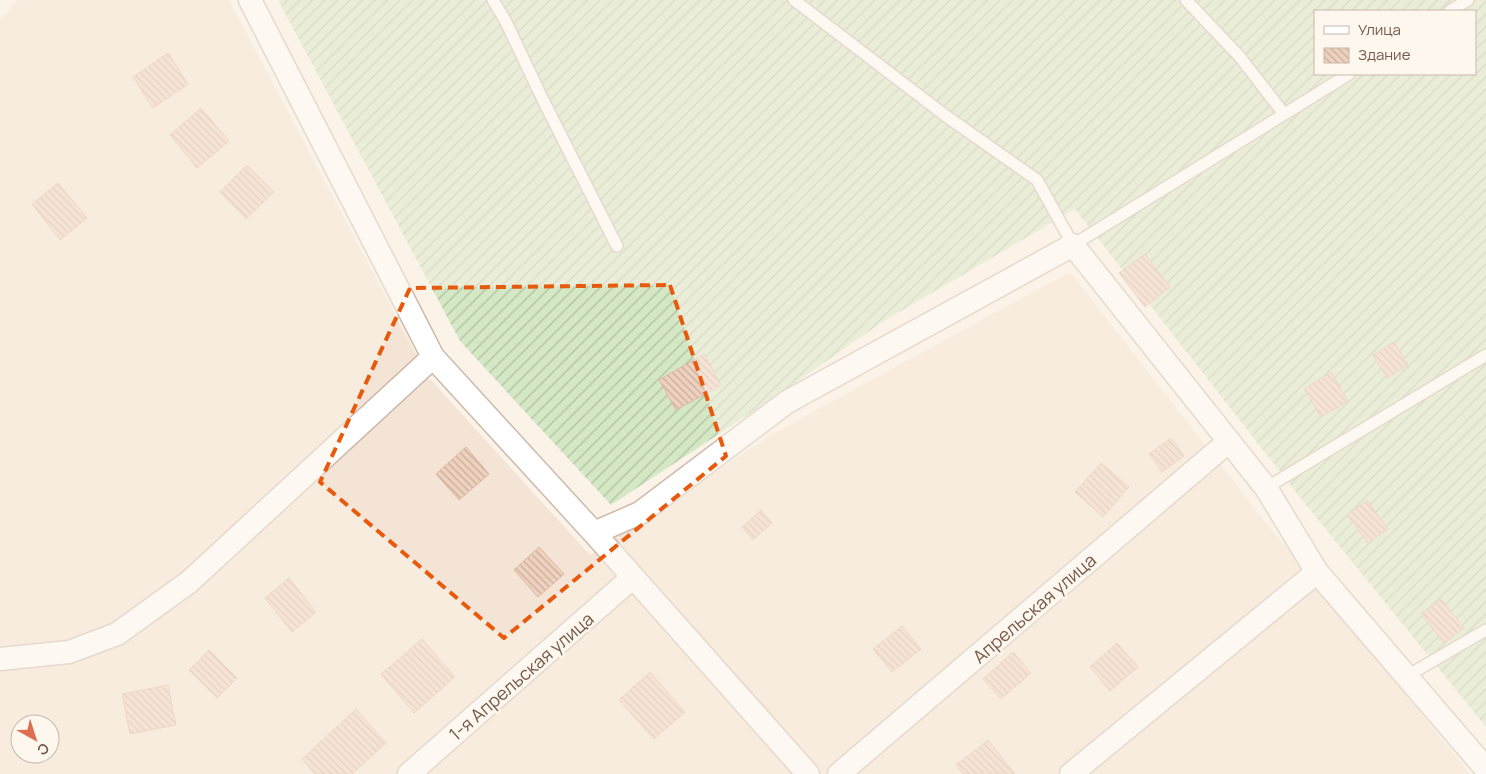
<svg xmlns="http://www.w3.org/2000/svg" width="1486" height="774" viewBox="0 0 1486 774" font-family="Manrope,sans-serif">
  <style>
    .residential { fill: #f3e4d5; fill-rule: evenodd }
    .garden { fill: url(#garden-furrows); fill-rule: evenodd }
    .building { fill: url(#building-back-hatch); stroke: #e1b7a1 }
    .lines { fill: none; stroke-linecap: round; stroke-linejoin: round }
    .lane-casing { stroke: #cdbaad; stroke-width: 14 }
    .street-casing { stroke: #cdbaad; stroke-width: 25 }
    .lane { stroke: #fff; stroke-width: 11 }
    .street { stroke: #fff; stroke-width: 22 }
    .marked { fill: none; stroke: #e8590c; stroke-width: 4; stroke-dasharray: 10 6; stroke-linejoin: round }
    .labels { text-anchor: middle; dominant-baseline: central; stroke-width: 5; stroke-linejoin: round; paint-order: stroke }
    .street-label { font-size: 18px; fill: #74594c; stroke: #fef7ed }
  </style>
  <defs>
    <pattern id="garden-furrows" width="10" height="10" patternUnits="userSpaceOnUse" patternTransform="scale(1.25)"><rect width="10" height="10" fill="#d5e8c5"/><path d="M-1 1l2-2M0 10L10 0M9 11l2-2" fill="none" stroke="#b1bfa2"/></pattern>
    <pattern id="building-back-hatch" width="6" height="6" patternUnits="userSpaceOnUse" patternTransform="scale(1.25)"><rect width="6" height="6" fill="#efd1bf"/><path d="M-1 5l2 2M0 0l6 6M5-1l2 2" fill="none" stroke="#c6ad9d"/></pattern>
  </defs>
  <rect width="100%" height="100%" fill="#fbf3e7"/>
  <path class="residential" d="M17,0H229L428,377L590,555L771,435L1070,272L1263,519L1470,774H0V21ZM20,724H50V754H20Z"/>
  <path class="garden" d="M278,0H1486V727L1299,496L1075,209L884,321L763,405L611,505L460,341ZM1315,11H1475V74H1315Z"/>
  <path class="building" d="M168,53L188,84L153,108L133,77Z
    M201,108L229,141L197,168L170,135Z
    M247,165L274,192L246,219L220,192Z
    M58,183L87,218L60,240L32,204Z
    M1145,254L1170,287L1145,307L1119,273Z
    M1394,342L1408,365L1387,378L1373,355Z
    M704,354L721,385L676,410L659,380Z
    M1331,372L1348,401L1321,417L1304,389Z
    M1171,438L1184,456L1162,472L1149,454Z
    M466,447L489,474L459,500L436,474Z
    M1101,463L1129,487L1103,517L1075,492Z
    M1367,500L1388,529L1368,543L1347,515Z
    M761,510L772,523L753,540L742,527Z
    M539,547L564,574L538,597L514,570Z
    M289,578L316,612L292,632L265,598Z
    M1441,599L1464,628L1444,643L1421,614Z
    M902,626L921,649L892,672L873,649Z
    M422,639L455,677L414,713L381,674Z
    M1117,643L1138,667L1110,691L1090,667Z
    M209,650L237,678L217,698L189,670Z
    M1013,652L1031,673L1001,699L983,679Z
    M650,672L685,712L654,739L619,700Z
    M168,685L176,725L130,734L122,694Z
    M356,709L386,743L352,774H315L302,759Z
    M988,740L1015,774H963L956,765Z"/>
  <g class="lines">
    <defs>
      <path id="lane" d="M493,0L506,22L544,102L617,246
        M794,0L946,116L1037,180L1073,245L1349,74
        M1186,0L1240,57L1284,114
        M1450,11L1468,0
        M1266,488L1486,355
        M1407,676L1486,630"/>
      <path id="street" d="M250,0L433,357L594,533L640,513L787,402L1073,245L1266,488L1317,572L1486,769
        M594,533L808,774
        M0,659L69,652L117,634L189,582L433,357
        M409,774L633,577
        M839,774L1228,442
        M1071,774L1317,572"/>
    </defs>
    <use href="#lane" class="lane-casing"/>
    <use href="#street" class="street-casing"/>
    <use href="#lane" class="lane"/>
    <use href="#street" class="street"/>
  </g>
  <path d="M0 0H1486V774H0ZM670,285L726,456L504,638L320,482L410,288Z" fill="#fbf3e7" fill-opacity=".55" fill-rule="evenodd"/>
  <path class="marked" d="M670,285L726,456L504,638L320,482L410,288Z"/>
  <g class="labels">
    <g class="street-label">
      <text transform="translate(1034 608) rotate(-41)">Апрельская улица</text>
      <text transform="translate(521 676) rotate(-41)">1-я Апрельская улица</text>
    </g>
  </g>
  <rect x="1314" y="10" width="162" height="65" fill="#fef7ed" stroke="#c7b8ad"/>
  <rect x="1324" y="26" width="25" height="8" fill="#ffffff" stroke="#c7b8ad"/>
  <text x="1358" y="35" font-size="15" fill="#74594c">Улица</text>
  <rect x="1324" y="48" width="25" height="15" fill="url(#building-back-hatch)" stroke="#c7b8ad"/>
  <text x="1358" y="60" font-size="15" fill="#74594c">Здание</text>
  <g transform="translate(35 739) rotate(141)"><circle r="24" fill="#fef7ed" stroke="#c7b8ad"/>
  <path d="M0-4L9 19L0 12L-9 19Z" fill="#df6d52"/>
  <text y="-8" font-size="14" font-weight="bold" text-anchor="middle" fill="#74594c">С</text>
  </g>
</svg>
